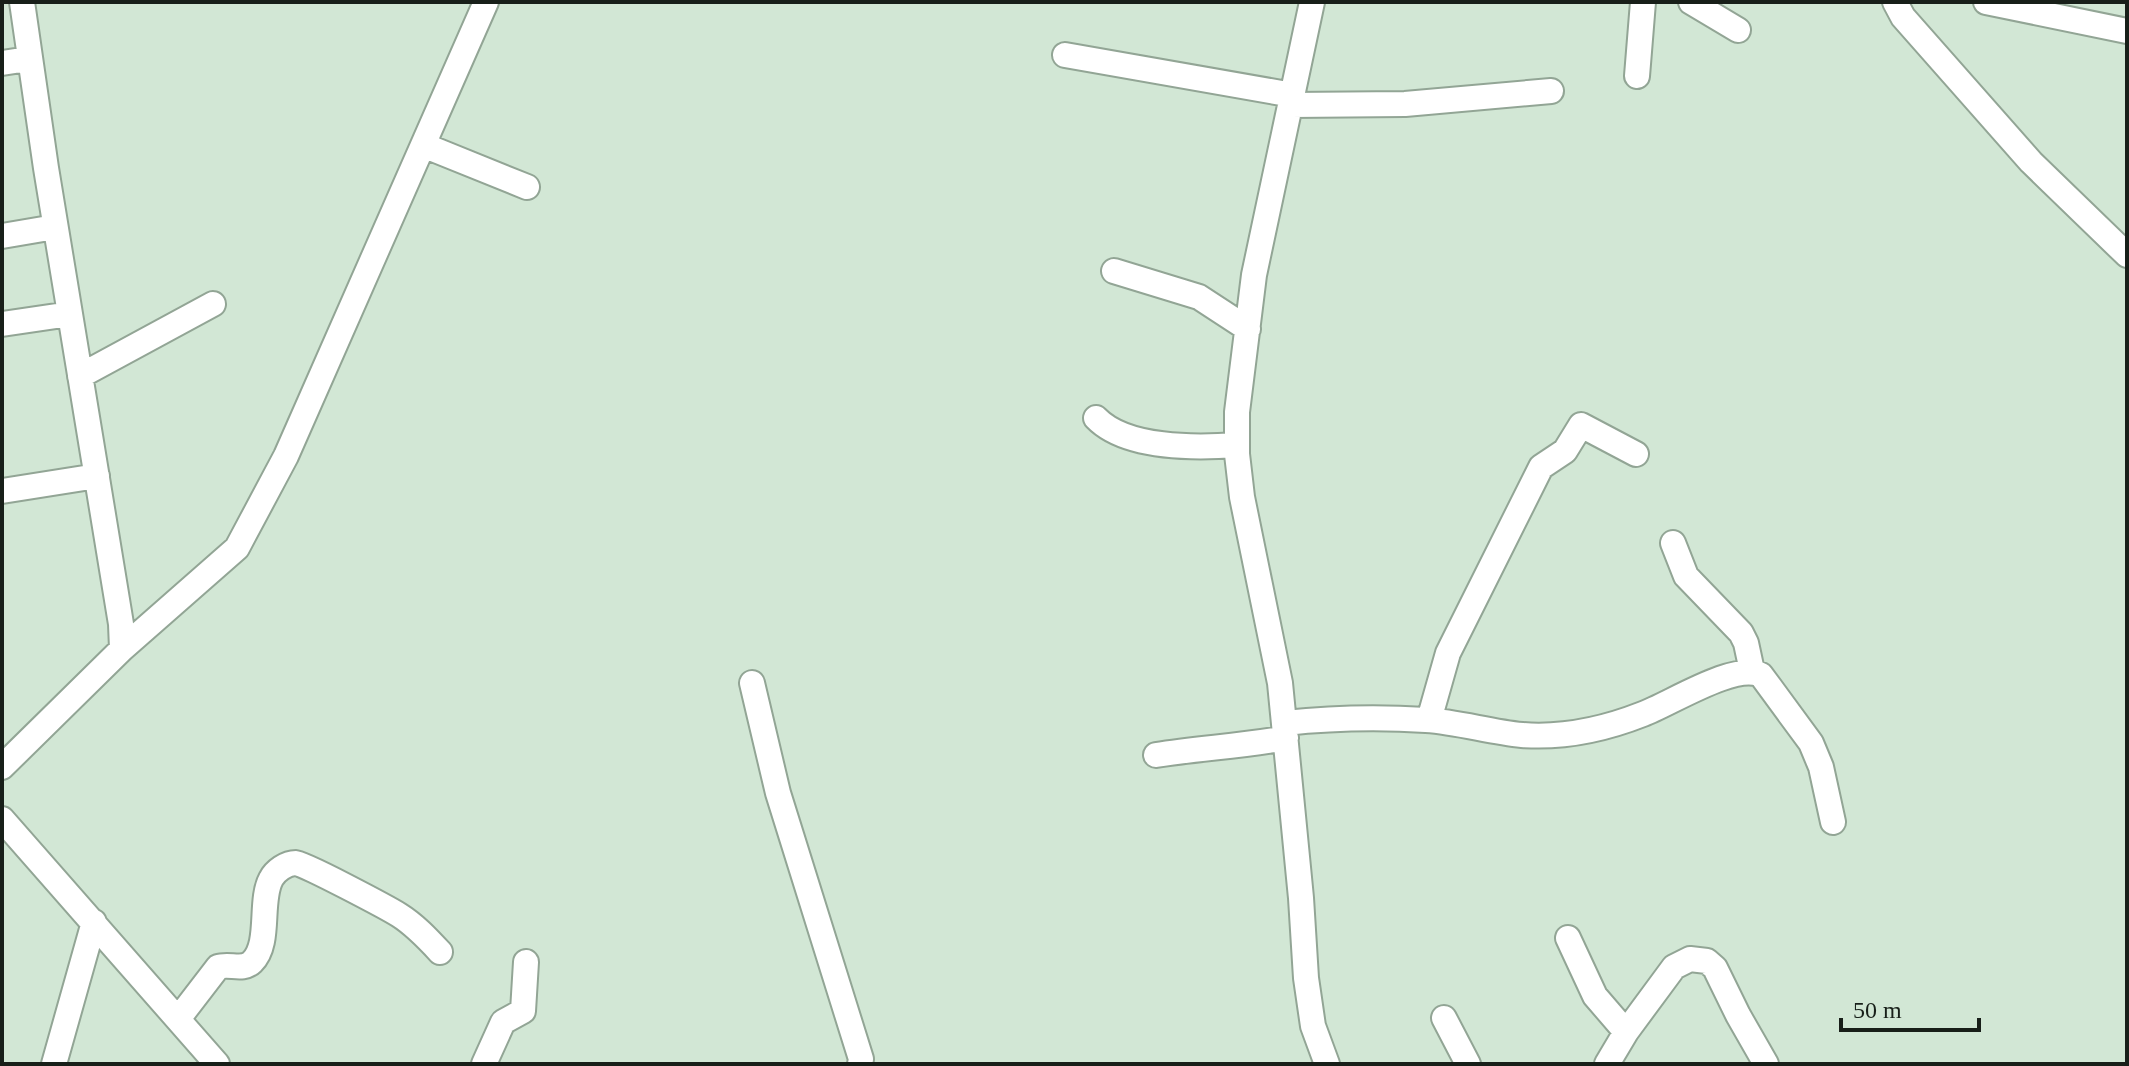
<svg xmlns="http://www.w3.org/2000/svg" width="2129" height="1066" viewBox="0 0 2129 1066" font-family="Georgia,serif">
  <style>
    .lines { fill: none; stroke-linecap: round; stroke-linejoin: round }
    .minor-casing { stroke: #92a595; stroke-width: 28 }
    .minor { stroke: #fff; stroke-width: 24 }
  </style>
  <rect width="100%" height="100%" fill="#d2e7d5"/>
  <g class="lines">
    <defs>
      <path id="minor" d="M1312,2L1254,275L1237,412V454L1242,497L1280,683L1301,898L1306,978L1313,1026L1327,1064
        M1691,2L1738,30
        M1895,2L1903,17L2031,162L2127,255
        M1986,2L2127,31
        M1065,55L1293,95
        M2,63L28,59
        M1637,76L1643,2
        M1291,105L1405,104L1551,91
        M423,145L527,187
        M2,236L55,227
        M1114,271L1199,297L1248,329
        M2,324L70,314
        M80,376L213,304
        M1096,418C1126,449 1196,448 1237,445
        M2,491L97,476
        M1673,543L1686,576L1741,633L1746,643L1752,671
        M122,649L237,548L286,456L486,2
        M752,683L778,793L861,1059L860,1064
        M1429,720L1448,653L1541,467L1565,451L1581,425L1636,454
        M1285,723C1332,718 1378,717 1426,720C1458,722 1490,732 1522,735C1562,738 1605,729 1643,714C1670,704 1735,662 1761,675L1811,743L1821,767L1833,822
        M1156,755C1200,748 1243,746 1286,738
        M2,767L122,649L121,624L46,168L22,2
        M2,819L217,1064
        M1568,938L1595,996L1626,1032
        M1444,1018L1468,1064
        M178,1019L218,967C229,963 243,971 252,962C271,944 259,901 271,879C275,871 286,863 296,863C303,863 388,908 399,915C415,925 428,939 440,952
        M54,1064L94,922
        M484,1064L503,1022L523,1011L526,962
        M1607,1064L1626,1032L1674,967L1690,959L1707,961L1715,968L1738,1015L1766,1064"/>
    </defs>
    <use href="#minor" class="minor-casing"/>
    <use href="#minor" class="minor"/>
  </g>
  <rect width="2129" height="1066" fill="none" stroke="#181f19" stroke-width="8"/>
  <path d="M1841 1018v12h138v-12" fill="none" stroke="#181f19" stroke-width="4"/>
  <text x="1853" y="1018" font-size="24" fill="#181f19" stroke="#d2e7d5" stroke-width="6" paint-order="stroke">50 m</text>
</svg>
